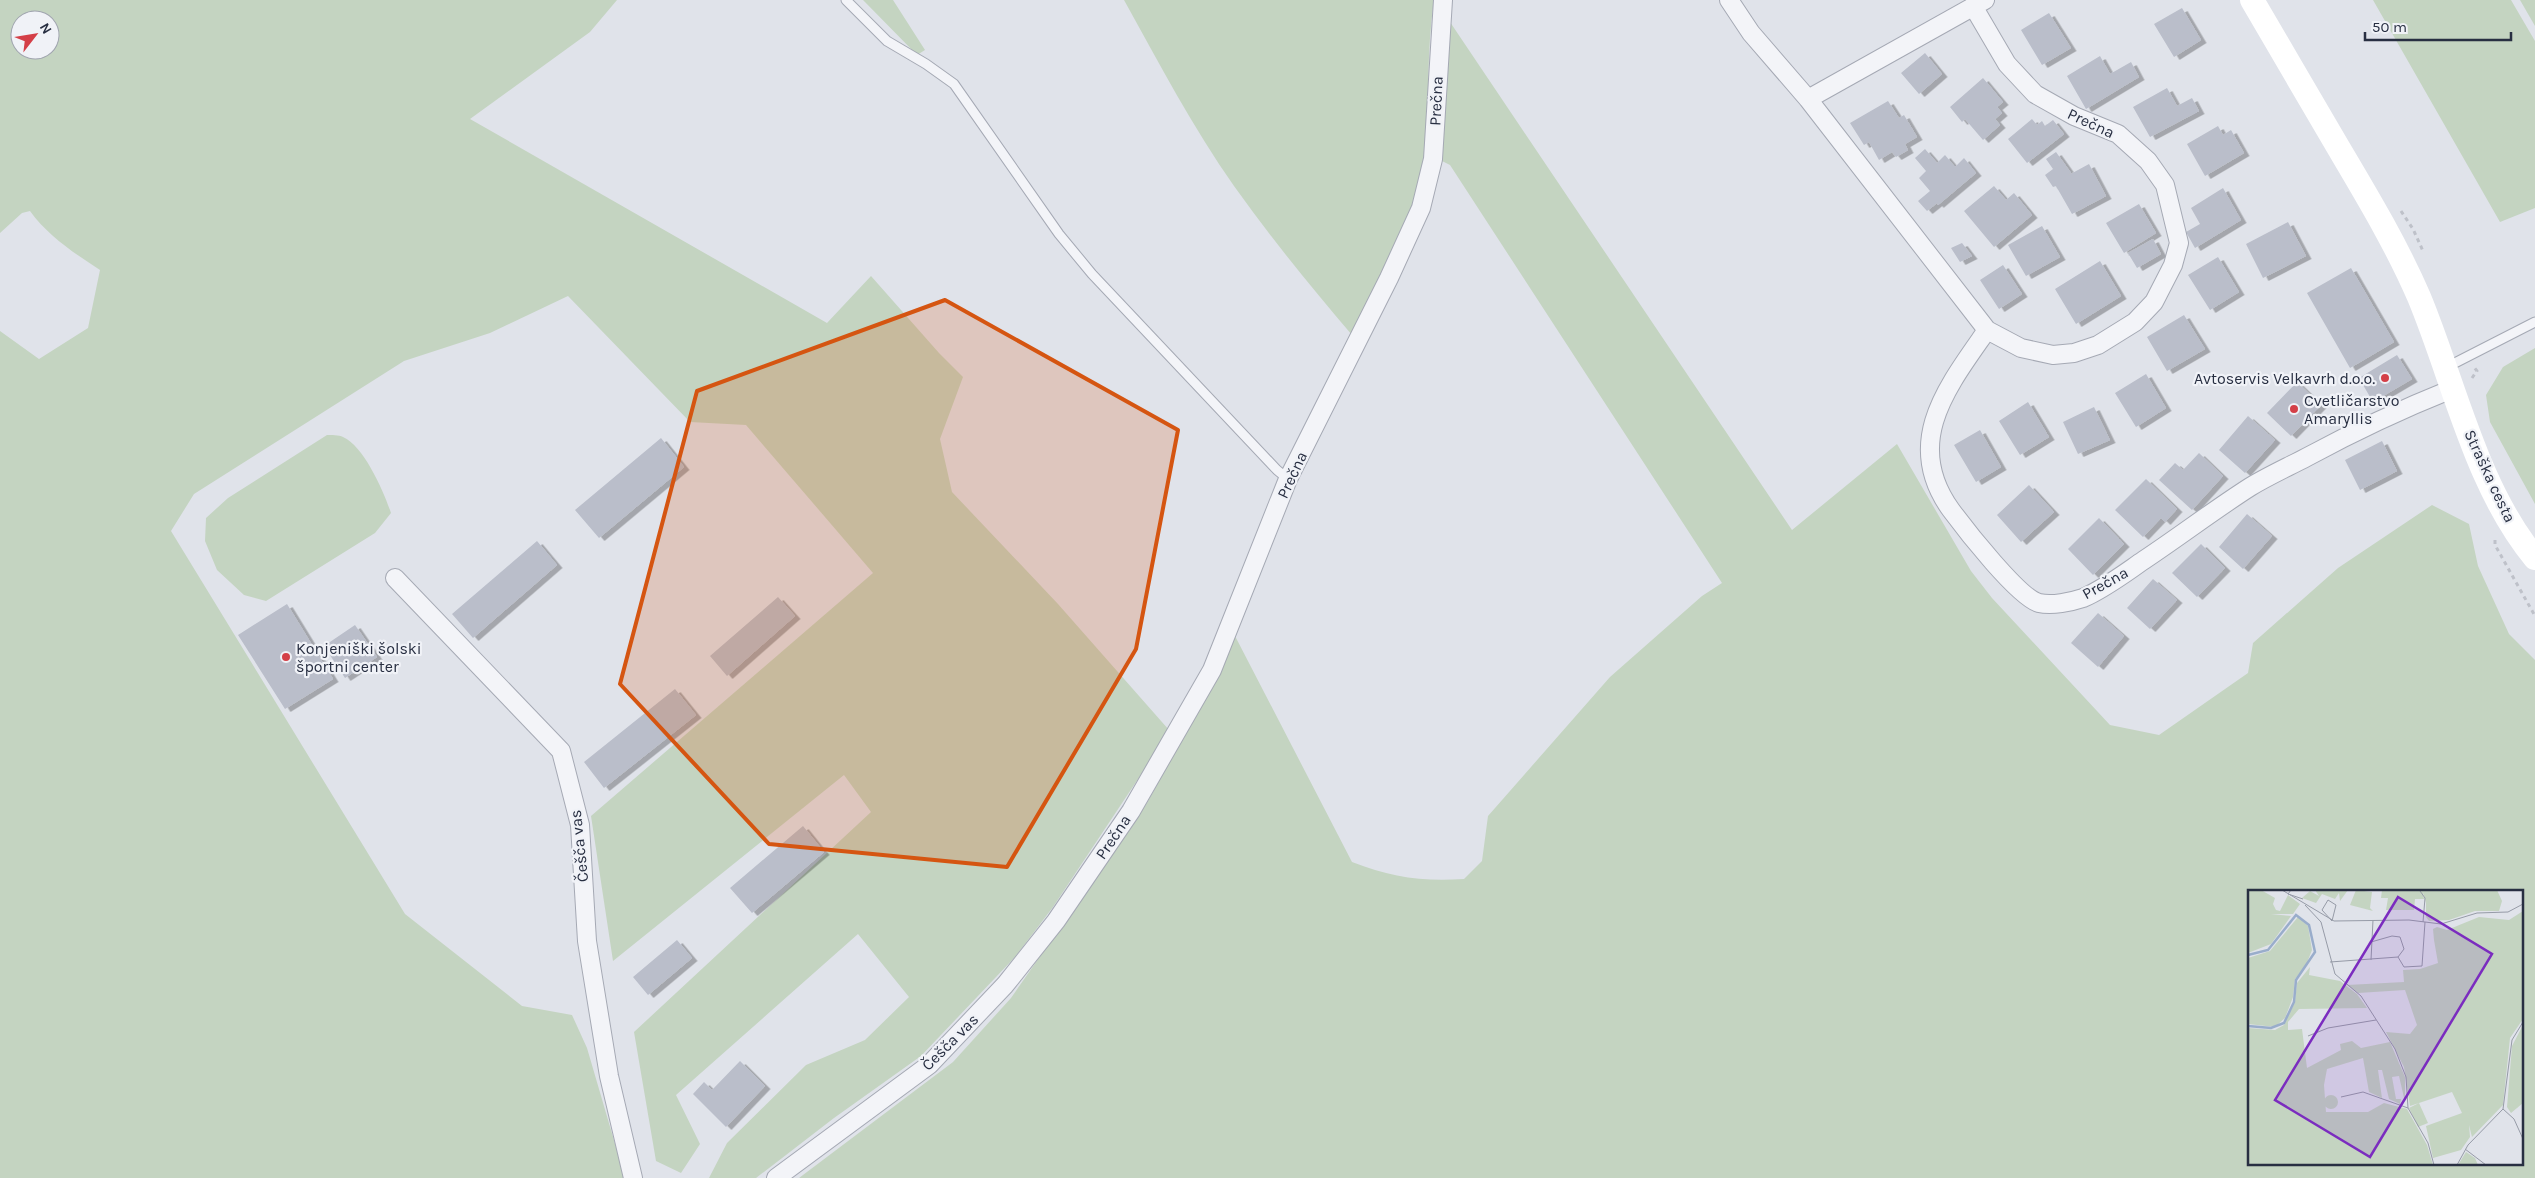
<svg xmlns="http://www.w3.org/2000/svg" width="2535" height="1178" viewBox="0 0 2535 1178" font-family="Karla,sans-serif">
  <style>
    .green { fill: #c4d4c1; fill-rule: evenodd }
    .building { fill: #babeca; filter: url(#shadow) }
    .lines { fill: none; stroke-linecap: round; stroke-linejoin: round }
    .lane-casing { stroke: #a5a9b4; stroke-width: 11 }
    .street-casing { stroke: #a5a9b4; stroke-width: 20 }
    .path { stroke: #bec1c9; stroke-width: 3; stroke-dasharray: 4 4; stroke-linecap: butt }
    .lane { stroke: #f3f4f8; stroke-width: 9 }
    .street { stroke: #f3f4f8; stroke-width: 18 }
    .secondary { stroke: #fff; stroke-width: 24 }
    .marked { fill: #d55511; fill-opacity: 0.2; stroke: #d55511; stroke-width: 4; stroke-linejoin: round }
    .poi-dot { fill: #d43f47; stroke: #f0f2f7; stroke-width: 2 }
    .labels { text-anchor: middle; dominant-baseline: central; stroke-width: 4.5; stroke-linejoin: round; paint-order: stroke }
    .street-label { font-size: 16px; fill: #282f42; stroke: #f0f2f7 }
    .poi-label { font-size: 16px; fill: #282f42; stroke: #f0f2f7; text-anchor: start }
    .inset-river { fill: none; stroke: #99adcb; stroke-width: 2.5 }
    .inset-road { fill: none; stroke: #969ba7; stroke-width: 1 }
    .view { fill: #7b2cbf; fill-opacity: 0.15; stroke: #7b2cbf; stroke-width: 2.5 }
    .inset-edge { fill: none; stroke: #282f42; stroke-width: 2.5 }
  </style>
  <defs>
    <filter id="shadow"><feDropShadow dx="5.5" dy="3" stdDeviation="0" flood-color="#0004"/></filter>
  </defs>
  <rect width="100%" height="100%" fill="#e0e3ea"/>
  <path class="green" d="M0,0H617L590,32L470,119L827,323L871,276L939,353L963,377L940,439L952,492L1058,604L1169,730L1142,773L1053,907L1015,957L921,1056L834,1118L756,1178H709L727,1143L806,1065L865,1040L909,997L858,934L676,1095L700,1144L681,1173L656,1161L634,1032L871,812L844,775L613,961L591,816L873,573L746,425L690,422L568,296L490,333L404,361L194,494L171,531L405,914L522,1006L572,1015L587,1048L625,1178H0V331L39,359L88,328L100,270C74,253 48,236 30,211L22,213L0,233ZM20,20H50V50H20Z
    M863,0H893L925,50L917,55Z
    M1124,0H1434C1426,53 1430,106 1424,159C1417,213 1377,286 1352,335C1311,287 1271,238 1234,186C1193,128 1159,63 1124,0Z
    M2373,0H2511L2535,41V208L2500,222Z
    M2520,0H2535V26Z
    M1450,22L1792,530L1897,444L1971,571L1992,598L2110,725L2159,735L2248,673L2253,643L2338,568L2432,505L2469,524L2478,566L2509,634L2535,660V1178H799L953,1062L1011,998L1147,803L1226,659L1235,636L1352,862C1391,877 1422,882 1464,879L1482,861L1488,816L1610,677L1702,596L1722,583L1450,165L1440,160ZM2249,892H2521V1164H2249Z
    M2535,348V504L2490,422L2486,395L2503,367Z
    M327,435C331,435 339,435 343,437C364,446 384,492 391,513L375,533L266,601L244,595L217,570L205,541L206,518L228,498Z"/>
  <path class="building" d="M2182,8L2201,40L2174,57L2154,24Z
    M2049,13L2071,48L2042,65L2021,30Z
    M1925,53L1942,74L1919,94L1901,73Z
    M2100,56L2110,74L2131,62L2139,77L2086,109L2067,76Z
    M1983,78L2003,102L1997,107L2002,113L1995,119L2000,125L1983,140L1965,119L1962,122L1950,107Z
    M2167,88L2177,106L2192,98L2199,111L2150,137L2133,107Z
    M1888,101L1899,118L1904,115L1917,137L1905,144L1908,150L1896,157L1892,152L1879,160L1869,142L1864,145L1850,123Z
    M2032,119L2037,125L2042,121L2045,126L2053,120L2064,134L2027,163L2008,139Z
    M2218,126L2223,135L2231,130L2244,153L2205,176L2187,144Z
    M1925,149L1937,163L1945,155L1955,167L1964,158L1976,173L1938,205L1937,203L1927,211L1918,201L1930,191L1919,178L1926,171L1915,158Z
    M2056,152L2071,173L2067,176L2089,164L2106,196L2072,214L2056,186L2053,187L2045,175L2053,169L2046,159Z
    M1994,186L2006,200L2014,193L2032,215L1994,247L1964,211Z
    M2223,188L2241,220L2195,248L2186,232L2200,224L2191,208Z
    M2139,204L2156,233L2124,253L2106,223Z
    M2288,222L2306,256L2263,278L2246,244Z
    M2042,226L2060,257L2026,276L2008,245Z
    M2153,239L2161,254L2137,268L2128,253Z
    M1962,243L1972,256L1960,262L1951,248Z
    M2218,257L2239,292L2210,310L2188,275Z
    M2100,261L2121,296L2076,324L2055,289Z
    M2003,265L2022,294L1999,309L1980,280Z
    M2351,268L2394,342L2350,368L2307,293Z
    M2184,315L2205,349L2167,371L2147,337Z
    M2397,355L2412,379L2373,402L2359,378Z
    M2146,374L2166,408L2136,427L2115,393Z
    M2297,382L2321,405L2291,436L2267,413Z
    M2028,402L2049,437L2020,455L1999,421Z
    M2094,407L2110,440L2078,454L2063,422Z
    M2248,416L2275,440L2245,473L2219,450Z
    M1980,430L2001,467L1976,482L1954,445Z
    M661,438L684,467L599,538L575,510Z
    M2382,441L2397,471L2360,490L2345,460Z
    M2199,453L2223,476L2192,510L2159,480L2175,463L2183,470Z
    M2146,479L2177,509L2165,522L2161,518L2143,537L2115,510Z
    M2029,485L2054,512L2021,542L1997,515Z
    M2247,514L2272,536L2243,569L2219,547Z
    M2099,518L2124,544L2093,575L2068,549Z
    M537,541L557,565L473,638L452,614Z
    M2201,544L2225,568L2197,597L2172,573Z
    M2153,579L2177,600L2150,629L2127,608Z
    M778,597L795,616L727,676L710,656Z
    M287,604L333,679L285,709L238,635Z
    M2098,613L2124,636L2098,667L2071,643Z
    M355,625L377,657L345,678L324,646Z
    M675,689L696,715L604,788L584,762Z
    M803,826L824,852L752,913L730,888Z
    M677,940L692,958L648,995L633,977Z
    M740,1061L765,1086L726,1127L693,1094L704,1082L712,1090Z"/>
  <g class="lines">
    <defs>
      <path id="lane" d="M846,0L887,41L926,64L954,84L1059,234L1092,274L1277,470L1288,479
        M2445,368L2535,322"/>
      <path id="street" d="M1729,0L1751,33L1808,99L1987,330C1948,386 1902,442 1951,510C1965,529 2019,598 2039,603C2052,606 2071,602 2083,598C2104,589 2125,573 2144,560C2180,536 2214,510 2250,487C2268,476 2288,467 2307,457C2355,431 2402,409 2452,389
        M1973,6L2007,64L2035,94L2074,116L2118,134L2148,161L2165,185L2179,243L2173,265L2154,302L2135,322L2098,345L2074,353L2053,355L2021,348L1987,330
        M1808,99L1985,0
        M395,578L561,751L580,825L587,941L609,1076L633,1178
        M776,1178L929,1065L1005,985L1056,921L1131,811L1212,670L1288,479L1389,278L1421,208L1433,159L1443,0"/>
    </defs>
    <use href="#lane" class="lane-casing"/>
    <use href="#street" class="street-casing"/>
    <path class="path" d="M2401,211L2413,229L2423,251
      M2472,378L2477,371L2474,367
      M2495,540V545L2535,616"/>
    <use href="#lane" class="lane"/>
    <use href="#street" class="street"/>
    <path class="secondary" d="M2252,0C2281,49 2309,98 2338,147C2367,196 2396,244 2419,297C2454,381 2476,487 2535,558"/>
  </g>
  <path class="marked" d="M945,300L1178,430L1136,649L1007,867L769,844L620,684L697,391Z"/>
  <g class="poi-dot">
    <circle cx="2385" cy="378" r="5"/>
    <circle cx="2294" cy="409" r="5"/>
    <circle cx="286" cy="657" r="5"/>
  </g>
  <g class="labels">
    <g class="street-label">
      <text transform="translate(1436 101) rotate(-87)">Prečna</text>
      <text transform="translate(2091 123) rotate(25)">Prečna</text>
      <text transform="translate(1292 475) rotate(-65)">Prečna</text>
      <text transform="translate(2490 476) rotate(65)">Straška cesta</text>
      <text transform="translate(2105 583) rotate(-29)">Prečna</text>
      <text transform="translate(1113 837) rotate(-56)">Prečna</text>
      <text transform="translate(579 846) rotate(-96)">Češča vas</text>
      <text transform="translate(950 1042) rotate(-45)">Češča vas</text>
    </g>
    <g class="poi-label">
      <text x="2375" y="378" text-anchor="end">Avtoservis Velkavrh d.o.o.</text>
      <text x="2304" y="400">Cvetličarstvo<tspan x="2304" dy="18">Amaryllis</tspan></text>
      <text x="296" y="648">Konjeniški šolski<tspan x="296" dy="18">športni center</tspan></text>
    </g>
  </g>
  <g transform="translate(2248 890)">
    <rect width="275" height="275" fill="#e0e3ea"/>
    <path d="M0,0H13L27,8L25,14L28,20L32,21L40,5L52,14L45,24H23L43,26L23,54L0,63ZM67,0H100L92,11L91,3L87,9L74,4L68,13L54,8L62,1L71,6ZM108,0L124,2L122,18L125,21L102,15ZM134,0H249L254,11L251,21H227L201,30L181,31L178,27V13L175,2L176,9H167L166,20H138L140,8H133ZM275,21V129L262,148L255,215L224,247L221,235L222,247L213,260L185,268L178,236L214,223L204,202L162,216L156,177L138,142L162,144L169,135L157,100L110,103L99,95L156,92L155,80L172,79L190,73L186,50L185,39L189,37L199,40L231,27L261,30ZM50,27L60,36L64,60L58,75L47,89L45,107L37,128L27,137L0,134V68L22,61ZM62,77L61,85L92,91L109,104L119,118L51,119L40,132V140L54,139L59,178L93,160L92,154L104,151L113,158L142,152L157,187V212L151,186L144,187L148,209H153L152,214L141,209L134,180H130L134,208L121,202L115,168L79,179L76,195L78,222H120L136,213L159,219L179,255L185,275H0V138L27,140L36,135L47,112L49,93ZM275,135V213L263,223L259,217L264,156ZM76 212a7 7 0 1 1 14 0a7 7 0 1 1-14 0ZM171,213L180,233L170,237L161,218ZM218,262L227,268L230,275H210Z" fill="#c4d4c1"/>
    <path class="inset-river" d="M0,65L20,60L48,25L61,35L67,62L48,90L46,112L36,133L23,138L0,136"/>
    <path class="inset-road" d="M34,0L86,31L161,30L193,34L229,23L260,22L275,14M43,0L40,4L55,9M172,1L177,8L175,32M80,10L88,15L84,31L74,20ZM57,15L73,32L87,84L113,106L147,159L158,187L160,218L180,253L186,275M123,52L144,46L152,47L156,59L150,67M123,70L125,30M82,72L150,67L156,77L174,76L177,32M60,146L80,138L128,130M93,207L115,202L160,218M255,219L266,229L275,249M217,259L238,275M209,275L220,255L255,219L264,150L275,132"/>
    <path class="view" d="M150,7L244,64L122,267L27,210Z"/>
    <rect width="275" height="275" class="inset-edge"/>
  </g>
  <g transform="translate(35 35) rotate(59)"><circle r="24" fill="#f0f2f7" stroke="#a0a4af"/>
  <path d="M0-4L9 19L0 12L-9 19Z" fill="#d43f47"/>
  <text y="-8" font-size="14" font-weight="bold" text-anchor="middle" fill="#282f42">N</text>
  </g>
  <path d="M2365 32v8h146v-8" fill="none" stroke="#282f42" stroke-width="2.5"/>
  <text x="2372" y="32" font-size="15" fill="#282f42" stroke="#f0f2f7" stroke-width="4" paint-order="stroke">50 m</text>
</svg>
